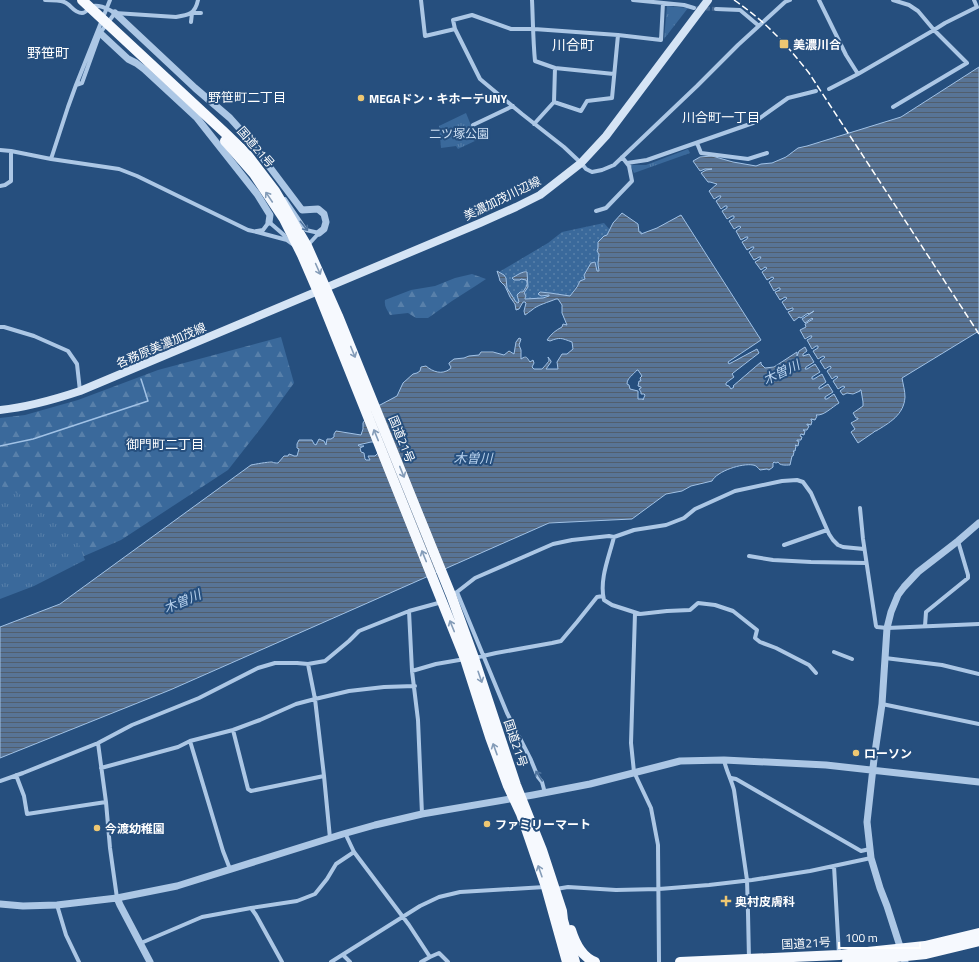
<svg xmlns="http://www.w3.org/2000/svg" width="979" height="962" viewBox="0 0 979 962" font-family="'Titillium Web','Noto Sans JP',sans-serif">
  <style>
    .grass { fill: url(#grass-dots) }
    .forest { fill: url(#forest-firs) }
    .park { fill: url(#park-tufts) }
    .water { fill: url(#water-rules); stroke: #a1c2e6; fill-rule: evenodd }
    .lines { fill: none; stroke-linecap: round; stroke-linejoin: round }
    .stream { stroke: #a1c2e6; stroke-width: 1.5 }
    .minor-tunnel { stroke: #476991; stroke-width: 4; stroke-dasharray: 4 2; stroke-linecap: butt }
    .minor { stroke: #acc7e5; stroke-width: 4 }
    .tertiary { stroke: #acc7e5; stroke-width: 7 }
    .secondary { stroke: #d5e4f5; stroke-width: 8 }
    .trunk { stroke: #f6f9fe; stroke-width: 10 }
    .rail { stroke: #fff; stroke-width: 1.5; stroke-dasharray: 7 3; stroke-linecap: butt }
    .oneway { stroke: #849cb8 }
    .oneway2 { stroke: #4e739d }
    .poi-dot { fill: #eec772; stroke: #264f7e; stroke-width: 1.5 }
    .labels { text-anchor: middle; dominant-baseline: central; stroke-width: 4; stroke-linejoin: round; paint-order: stroke }
    .poi-label { font-size: 12px; font-weight: bold; fill: #fff; stroke: #264f7e; text-anchor: start }
    .park-label { font-size: 12px; fill: #cfe1f4; stroke: #264f7e }
    .street-label { font-size: 12px; fill: #fff; stroke: #264f7e }
    .neighbourhood-label { font-size: 13px; fill: #fff; stroke: #264f7e }
    .water-label { font-size: 13px; font-style: italic; fill: #b7d1ed; stroke: #264f7e }
    .quarter-label { font-size: 14px; fill: #fff; stroke: #264f7e }
  </style>
  <defs>
    <pattern id="grass-dots" width="8" height="8" patternUnits="userSpaceOnUse"><rect width="8" height="8" fill="#3a699b"/><path d="M2 2h.1M6 6h.1" fill="none" stroke="#5880aa" stroke-width="1.8" stroke-linecap="round"/></pattern>
    <pattern id="forest-firs" width="22" height="20" patternUnits="userSpaceOnUse"><rect width="22" height="20" fill="#3a699b"/><path d="M5 1l3.5 6h-7zM16 11l3.5 6h-7z" fill="#5880aa"/></pattern>
    <pattern id="park-tufts" width="24" height="20" patternUnits="userSpaceOnUse"><rect width="24" height="20" fill="#3a699b"/><path d="M3 7l-1-3M5 7V3M7 7l1-3M15 17l-1-3M17 17v-4M19 17l1-3" fill="none" stroke="#5880aa"/></pattern>
    <pattern id="water-rules" width="6" height="5" patternUnits="userSpaceOnUse"><rect width="6" height="5" fill="#587496"/><path d="M0 2.5h6" fill="none" stroke="#515e6d"/></pattern>
  </defs>
  <rect width="100%" height="100%" fill="#264f7e"/>
  <path class="grass" d="M604,223L610,230L608,232L607,235L604,236L598,242V248L597,251L599,254L598,264V272L596,266L595,261L585,272L584,277L585,279C578,281 574,290 570,296L550,293L540,292L549,296L543,298L526,299L525,298L526,297L524,293L528,286L527,281V286L523,292H520L517,295L519,302H516L507,288V280L499,272L548,243L562,232Z"/>
  <path class="forest" d="M472,274L486,279L477,285L452,301L428,318H416L408,313L390,315C387,310 384,306 385,300L411,290L435,286L455,278Z
    M281,337L294,383L264,424L228,470L121,540L52,570L0,525V418L25,415L78,400L158,370Z"/>
  <path class="park" d="M667,6L688,8L664,39Z
    M466,113L477,140L458,149L456,146L441,148L439,126Z
    M688,149L690,153L634,173L630,165H646Z
    M0,485L34,501L76,537L85,560L34,586L0,599Z"/>
  <path class="water" d="M979,67V331L902,378C903,384 905,391 905,397C904,415 889,423 876,431H875L874,432L858,443L851,432L855,429L851,423L858,419V418H856L853,413L863,406V402L861,390H860V391L853,394L847,393L843,395L840,391L845,387L843,386L838,389L833,381L837,378L838,377L836,376L832,379L827,371L831,368V367L830,366L825,369L820,361L824,358L825,357L823,356L818,359L813,351L818,348V346H816L812,349L807,340L811,338L812,336H810L805,339L800,330L806,327L805,324L813,319L812,318L805,323L802,319L814,311L809,314L808,313L801,318L799,317L794,321L788,312L793,310V308H792L787,310L782,302L786,299L787,298L785,297L780,300L775,292L780,290V288H778L774,291L769,282L773,279L774,278L772,277L767,280L762,272L766,269L767,268L765,267L761,270L755,262L760,259L761,257H759L754,260L749,252L753,249L754,247H752L747,250L742,242L747,239L748,237H746L741,240L736,231L740,228L741,227L739,226L734,229L729,221L734,218V216H732L727,219L722,211L727,208V206H725L721,209L716,201L720,198L721,196H719L714,199L709,191L717,184L710,182H708L701,173L706,170L712,169H705L700,171L693,161L700,157L712,156L733,162L756,166L761,164L772,163L786,157L798,148L807,146L901,117Z
    M622,213L638,224L639,232H641V234L657,228L681,215L761,340L728,362L729,364L757,349L759,353L733,373L732,374L734,377L726,383V385L729,386L731,389L734,387L733,386L761,362V364L765,368L774,367L797,352V356L799,351L805,347L807,351L803,354V356L809,354L814,362L806,367L805,369H807L815,364L820,372L812,377V379H814L822,374L826,382L819,387V389H820L828,384L833,392L825,397V399H827L834,394L839,403C832,407 824,416 816,415L817,416L815,420L811,419V420L812,421L811,425L807,424V425L809,426L807,430H803L805,431L804,435L801,434L800,436L802,437L801,440H797V441H799L798,446L795,445L796,446L795,451H793L794,452L793,456H792L790,465C786,465 780,466 778,462L776,463L774,462L773,463V467L769,470L767,469L760,470C758,468 756,465 753,465C742,463 717,471 712,481L691,486L682,491L666,494L632,519L549,523L170,690L0,758V627L60,604L251,465C256,464 267,462 272,462C274,463 276,463 278,463L284,456H288L289,454L292,455L294,456H297L299,449L297,448V444L299,440H312L314,444L316,445L319,439L324,441L326,445L327,439H331L334,437V434L336,431L361,435L363,429V423L372,408L375,406L380,405L397,396L403,383L413,374L417,373L420,371L421,367L426,366C433,372 442,375 450,369L451,367L449,364V363L454,359L464,358L469,356L479,355L481,352H493L504,355L509,351L514,354L516,342L519,338L521,339L519,345L521,350V359C527,355 527,358 530,362L533,360L534,363L532,367L534,369H542C544,367 549,361 549,361C549,359 548,358 548,357L551,361V362L546,369H558L557,362L562,354H567L573,349L572,342C561,338 560,337 550,341L547,340C551,334 556,330 562,327L563,324L567,325L562,313V305L558,299H556C549,302 537,305 532,310C529,312 528,313 525,315L524,311L526,303L525,302H523L519,309L516,310L515,304L510,297L505,286L500,281L499,277L497,271L504,275L506,278L507,288L516,302L518,303L519,302L517,295L520,292H523C525,288 529,285 526,280L521,279L520,280H514L512,278C516,276 522,271 527,272L528,287L524,293L526,296L525,298V299L543,298L549,296V295L541,296L538,294L540,292L550,293L570,296L577,287L580,281L585,279L584,275L591,263L595,262L597,271H599L598,264L599,254L597,251L598,248V242L604,236L607,235L613,223ZM637,370H638L642,376L640,378L641,381H639L638,386L641,387V388L639,389L641,392V394H644L645,395L643,400V399H638V391L630,389L629,385L627,384C627,378 633,375 637,370ZM371,442H374L379,452L375,456H368L370,460H366L365,459L364,453L361,452L360,448L364,446H359L358,445Z"/>
  <g class="lines">
    <path class="stream" d="M0,446L33,439L148,401L141,379"/>
    <path class="minor-tunnel" d="M694,8L716,9"/>
    <path class="minor" d="M45,0C50,0 60,0 64,2C71,4 73,13 82,13C86,13 87,10 89,8C95,2 109,9 115,13L176,17C189,15 195,14 198,0
      M421,0L425,36L455,29L480,79L522,114L564,147L581,163L586,169L592,172L602,170L614,165L697,86L738,45L785,2L790,0
      M532,0C533,20 533,41 535,61L555,68L554,102L534,124
      M633,0L684,5L694,8
      M819,0L846,55L858,74
      M716,9L740,10L759,26
      M191,22L192,13H201
      M455,29L453,20L472,15L511,29H534L618,35L661,40L663,3
      M555,68L614,74
      M76,85L82,83L100,33L115,13
      M829,89L858,74L934,30L945,23L977,7L974,0
      M554,102L581,111L587,101L612,98L618,35
      M893,107L967,63L934,30L918,11L909,5L893,0
      M473,125L513,106
      M697,143L701,153L748,159L767,153
      M0,150L11,151L51,159L119,169L137,176L248,230L257,232L287,240L294,245
      M51,159L68,107L76,85L110,0
      M627,163L647,160L753,123L788,98L816,91
      M0,186L5,185L11,181V151
      M285,199L306,230L319,233
      M596,211L606,208L632,181L629,166L622,157
      M257,231L263,230L269,222L284,235L287,240
      M308,245L319,233
      M0,327H4L34,336L68,351L77,364L80,391
      M860,508L863,539L876,626L877,627L887,628L979,624
      M614,537C609,557 599,580 604,600L612,605L640,614L667,611L690,610L698,603L715,605L733,611L757,630L755,638L760,642L776,648L809,665L816,673
      M784,545L827,530
      M749,556L773,560L811,562L866,563
      M457,592L507,713L531,760L538,777L542,782L545,793
      M451,595L457,592L475,578L553,544L572,540L609,536L614,537L634,530L666,525L684,518L695,509L735,491L782,481L797,480L803,482L811,493L829,534L833,540L838,545L843,547L864,549
      M409,611L412,671L418,720L422,814
      M635,613L631,743L634,772L651,808L658,845L659,962
      M925,626L926,612L968,578V575L958,541
      M834,652L852,659
      M474,658L496,653L552,643L561,641L577,622L597,597L603,596
      M885,658L942,665L979,674
      M308,664L315,699L324,776L330,838
      M412,671L436,664L465,659
      M882,704L979,724
      M233,730L248,789L251,791L324,776
      M190,741L223,851L230,869
      M98,743L106,802L110,848L117,898
      M724,760C726,770 731,779 734,790L747,880L748,913L749,959
      M101,768L178,747L190,741L233,730L260,720L296,704L315,699L349,691L384,687L415,686
      M16,775L24,796L27,814L106,802
      M731,778L736,779L861,851L870,849
      M0,781L23,773L98,743L132,725L199,698L258,668L275,663H297L308,664L325,661L349,641L359,631L409,611L442,602
      M345,833L354,852L409,925L430,957
      M834,866L839,955
      M556,889L568,887L616,890L659,889L709,885L752,880L810,871L871,858
      M57,905L66,935L79,962
      M251,908L256,915L282,962
      M141,943L202,917L251,908L297,901L315,894L327,879L336,864L354,852
      M343,955L350,962
      M331,962L420,906L439,897L460,892L545,887
      M421,962L430,957L439,953L448,962"/>
    <path class="tertiary" d="M115,13L195,88L230,118L247,137L302,210L318,209L324,214L326,222L324,229L319,233
      M100,33L128,59L136,63L144,69L197,118L257,194L270,215L269,222
      M117,898L120,905L150,962
      M0,904L23,906L57,905L117,898L177,886L343,834L375,825L422,814L533,795L590,784L680,761L724,760L826,765L979,782
      M905,962L887,906L880,888L871,858L867,822L874,759L882,704L887,628L891,612L898,595L904,587L918,572L958,541L979,523"/>
    <path class="secondary" d="M0,410C29,407 53,400 80,391L480,223L516,207L540,195L581,163L606,136L708,0"/>
    <path class="trunk" d="M82,0L224,132L246,153L275,191L307,246L338,316L451,595L474,658L516,785L542,850L562,911L563,920L575,962
      M225,141L254,174L284,219L302,255L318,292L465,659L490,737L508,786L521,814L546,887L567,962
      M571,930C575,943 582,957 595,962
      M680,962L839,955L925,946L979,933
      M847,962L926,954L979,941"/>
    <path class="rail" d="M734,0C765,21 786,44 809,73L979,334"/>
  </g>
  <defs><path id="oneway-shaft" d="M-6 0H5M1.5-3L5.5 0L1.5 3" fill="none" stroke-width="1.6" stroke-linecap="round" stroke-linejoin="round"/></defs>
  <g class="oneway">
    <use href="#oneway-shaft" transform="translate(269 197) rotate(-124)"/>
    <use href="#oneway-shaft" transform="translate(318 269) rotate(66)"/>
    <use href="#oneway-shaft" transform="translate(353 352) rotate(68)"/>
    <use href="#oneway-shaft" transform="translate(376 435) rotate(-112)"/>
    <use href="#oneway-shaft" transform="translate(402 472) rotate(68)"/>
    <use href="#oneway-shaft" transform="translate(424 556) rotate(-112)"/>
    <use href="#oneway-shaft" transform="translate(452 626) rotate(-112)"/>
    <use href="#oneway-shaft" transform="translate(480 677) rotate(71)"/>
    <use href="#oneway-shaft" transform="translate(495 749) rotate(-110)"/>
    <use href="#oneway-shaft" transform="translate(540 871) rotate(-109)"/>
  </g>
  <g class="oneway2">
    <use href="#oneway-shaft" transform="translate(304 226) rotate(51)"/>
    <use href="#oneway-shaft" transform="translate(539 776) rotate(-123)"/>
  </g>
  <g class="poi-dot">
    <rect x="779" y="39" width="10" height="10" rx="2"/>
    <circle cx="361" cy="98" r="4"/>
    <circle cx="856" cy="753" r="4"/>
    <circle cx="487" cy="824" r="4"/>
    <circle cx="97" cy="828" r="4"/>
    <path d="M724 895h4v4h4v4h-4v4h-4v-4h-4v-4h4z"/>
  </g>
  <g class="labels">
    <g class="poi-label">
      <text x="793" y="44">美濃川合</text>
      <text x="369" y="98">MEGAドン・キホーテUNY</text>
      <text x="864" y="753">ローソン</text>
      <text x="495" y="824">ファミリーマート</text>
      <text x="105" y="828">今渡幼稚園</text>
      <text x="735" y="901">奥村皮膚科</text>
    </g>
    <g class="park-label">
      <text x="459" y="133">二ツ塚公園</text>
    </g>
    <g class="street-label">
      <text transform="translate(256 147) rotate(49)">国道21号</text>
      <text transform="translate(502 198) rotate(-26)">美濃加茂川辺線</text>
      <text transform="translate(161 345) rotate(-23)">各務原美濃加茂線</text>
      <text transform="translate(402 439) rotate(68)">国道21号</text>
      <text transform="translate(516 743) rotate(72)">国道21号</text>
      <text transform="translate(806 943) rotate(-3)">国道21号</text>
    </g>
    <g class="neighbourhood-label">
      <text x="247" y="97">野笹町二丁目</text>
      <text x="721" y="117">川合町一丁目</text>
      <text x="165" y="444">御門町二丁目</text>
    </g>
    <g class="water-label">
      <text transform="translate(781 372) rotate(-26)">木曽川</text>
      <text x="473" y="458">木曽川</text>
      <text transform="translate(182 601) rotate(-23)">木曽川</text>
    </g>
    <g class="quarter-label">
      <text x="573" y="44">川合町</text>
      <text x="48" y="52">野笹町</text>
    </g>
  </g>
  <path d="M839 942v6h81v-6" fill="none" stroke="#ffffff" stroke-width="2"/>
  <text x="845" y="942" font-size="12" fill="#ffffff" stroke="#264f7e" stroke-width="3" paint-order="stroke">100 m</text>
</svg>
